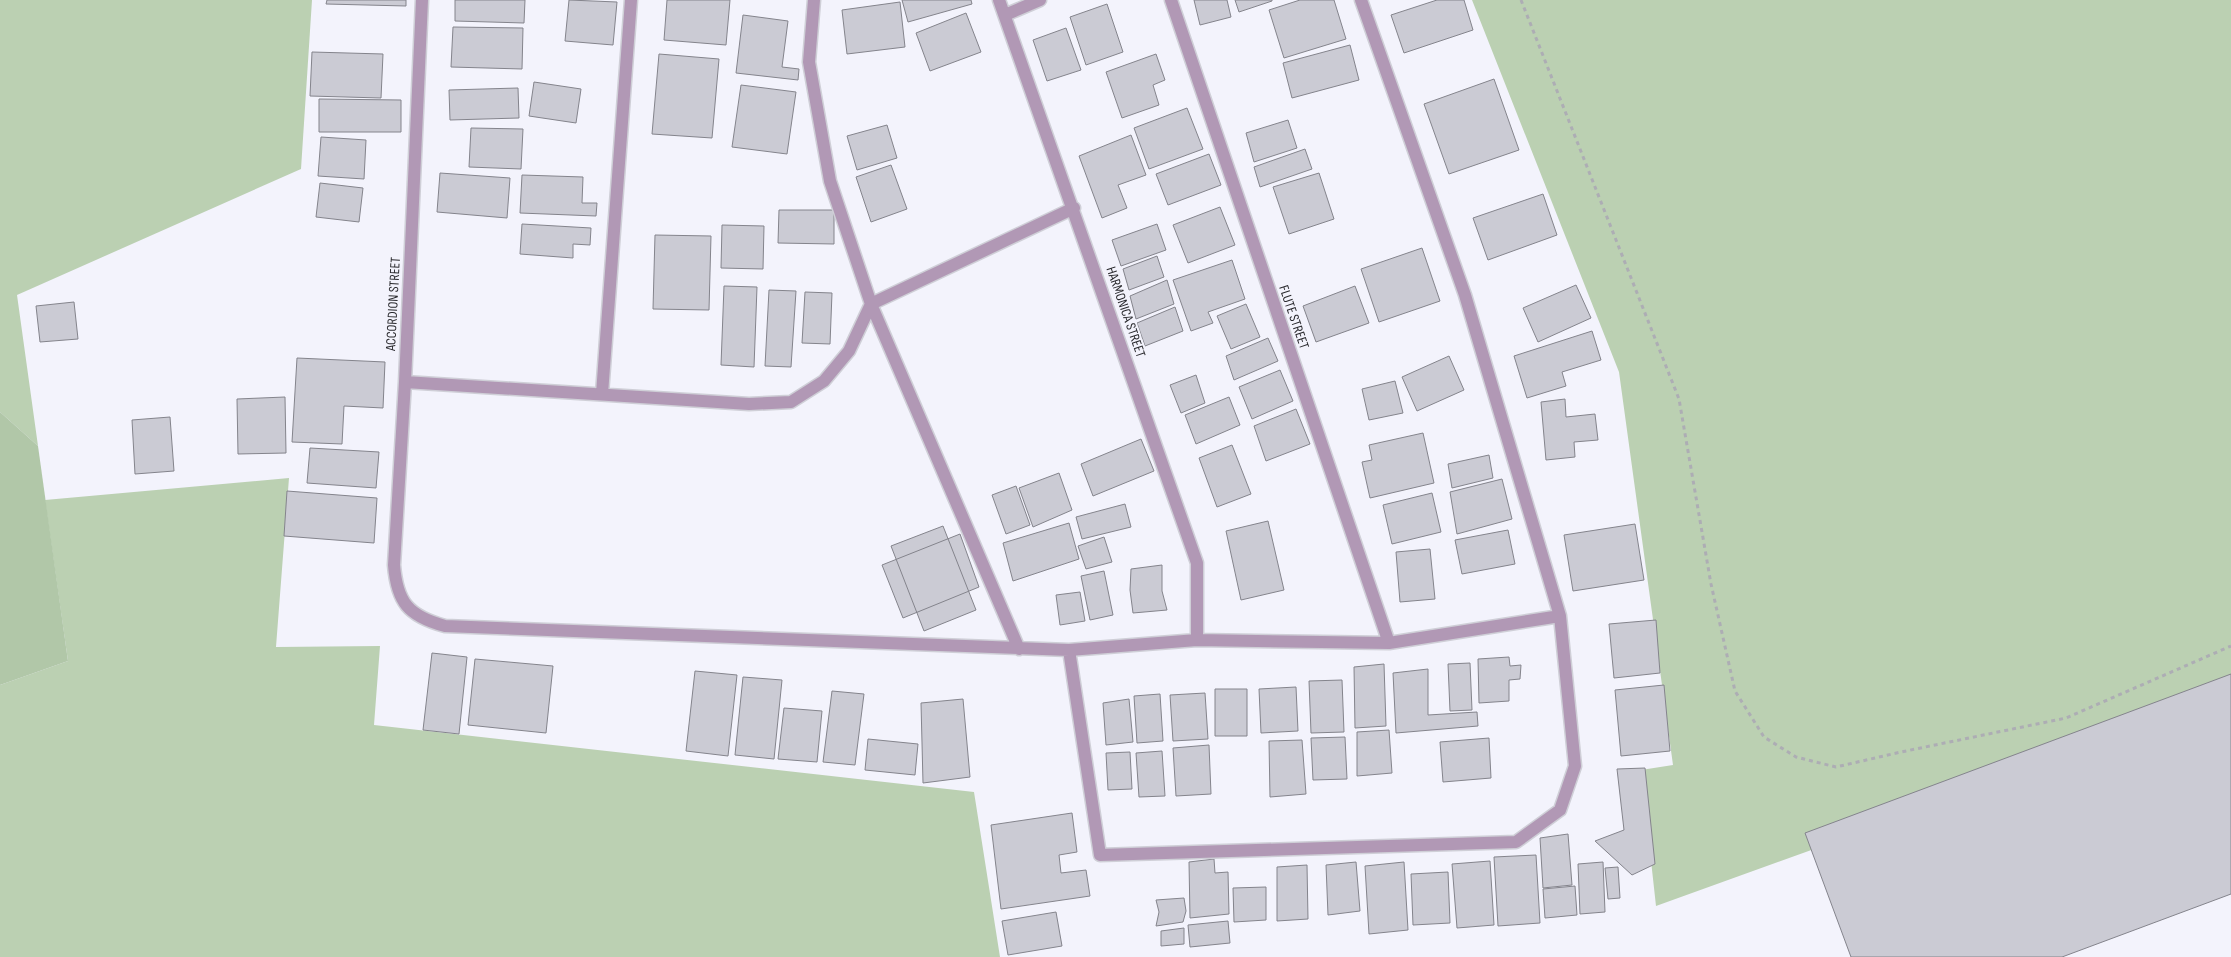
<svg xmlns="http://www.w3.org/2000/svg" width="2231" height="957" viewBox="0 0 2231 957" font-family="'Sofia Sans Condensed',sans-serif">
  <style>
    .green { fill: #bbd0b2 }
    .forest { fill: #b1c7a8 }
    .building { fill: #cbcbd4; stroke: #84848c }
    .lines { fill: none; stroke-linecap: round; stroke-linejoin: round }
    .street-casing { stroke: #cfcfd7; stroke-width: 15 }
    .path { stroke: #adadb4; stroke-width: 3; stroke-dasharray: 4 4; stroke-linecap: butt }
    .street { stroke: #b198b5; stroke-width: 12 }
    .labels { text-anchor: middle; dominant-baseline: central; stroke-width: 4; stroke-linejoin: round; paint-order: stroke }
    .street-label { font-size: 14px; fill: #29292d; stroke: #f3f3fc }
  </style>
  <rect width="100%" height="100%" fill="#f3f3fc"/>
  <path class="green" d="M0,0H312L301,169L17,295L38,446L0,412Z
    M1472,0H2231V699L1656,906L1641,770L1673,765L1619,372Z
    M289,478L276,647L380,646L374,725L974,792L1000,957H0V685L68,661L45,500Z"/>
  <path class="forest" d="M0,412L38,446L68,661L0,685Z"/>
  <path class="building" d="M327,0H406V6L326,4Z
    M455,0H525L524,23L455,21Z
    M569,0L617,2L613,45L565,41Z
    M667,0H730L726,45L664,40Z
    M902,0H971L972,4L908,22Z
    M1194,0H1227L1231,17L1200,25Z
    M1235,0H1272V1L1239,12Z
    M1300,0H1334L1346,39L1284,58L1269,10Z
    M1437,0H1464L1473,30L1404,53L1391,15Z
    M900,2L905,47L847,54L842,10Z
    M1107,4L1123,52L1086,65L1070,17Z
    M966,13L981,52L930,71L916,33Z
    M743,15L788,21L782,67L799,69L798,80L736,73Z
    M453,27L523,28L522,69L451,67Z
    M1066,28L1081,70L1047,81L1033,40Z
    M1350,45L1359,80L1292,98L1283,63Z
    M312,52L383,54L381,98L310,96Z
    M659,54L719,59L712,138L652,134Z
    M1156,54L1165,80L1153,85L1159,105L1122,118L1106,72Z
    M1494,79L1519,150L1449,174L1424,104Z
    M534,82L581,89L576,123L529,116Z
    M741,85L796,92L787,154L732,147Z
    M518,88L519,118L450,120L449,90Z
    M319,99L401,100V132H319Z
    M1187,108L1203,149L1149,169L1134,128Z
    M1288,120L1297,148L1254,162L1246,133Z
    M887,125L897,158L857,170L847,136Z
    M471,128L523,129L521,169L469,167Z
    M1131,135L1146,175L1118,185L1127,208L1102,218L1079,156Z
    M321,137L366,140L364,179L318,176Z
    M1305,149L1312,169L1260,187L1254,167Z
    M1209,154L1221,185L1168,205L1156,174Z
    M891,165L907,209L871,222L856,177Z
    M440,173L510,178L507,218L437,212Z
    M1319,173L1334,219L1289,234L1273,187Z
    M522,175L583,177L582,203H597L596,216L520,213Z
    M320,183L363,188L359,222L316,217Z
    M1543,194L1557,235L1488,260L1473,218Z
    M1220,207L1235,245L1188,263L1173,225Z
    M779,210H834V244L778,243Z
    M522,224L591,228L590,245L573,244V258L520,254Z
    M1157,224L1166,250L1121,266L1112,240Z
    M722,225L764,226L763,269L721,268Z
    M655,235L711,236L709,310L653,309Z
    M1422,248L1440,301L1379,322L1361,269Z
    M1157,256L1164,277L1129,290L1123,269Z
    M1232,260L1245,299L1208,312L1213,323L1191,331L1173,280Z
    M1167,280L1174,304L1136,319L1130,296Z
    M1576,285L1591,318L1538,342L1523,308Z
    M724,286L757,287L754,367L721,365Z
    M1355,286L1369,323L1316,342L1303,306Z
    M769,290L796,291L791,367L765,366Z
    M805,292L832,293L830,344L802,343Z
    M74,302L78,339L40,342L36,306Z
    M1246,304L1260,337L1231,349L1217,316Z
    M1175,307L1183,331L1145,346L1137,323Z
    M1592,331L1601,360L1562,372L1566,386L1527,398L1514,356Z
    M1268,338L1278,361L1234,380L1226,356Z
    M1449,356L1464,390L1417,411L1402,377Z
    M297,358L385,362L383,408L344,406L342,444L292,442Z
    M1280,370L1293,401L1252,419L1239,387Z
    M1196,375L1205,403L1181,413L1170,385Z
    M1395,381L1403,413L1369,420L1362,389Z
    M285,397L286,453L238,454L237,399Z
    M1229,397L1240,425L1196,444L1185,415Z
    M1565,399L1566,417L1595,414L1598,440L1574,442L1575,457L1546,460L1541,402Z
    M1296,409L1310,444L1266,461L1254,426Z
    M170,417L174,471L135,474L132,420Z
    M1423,433L1434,483L1370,498L1362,462L1372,460L1369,445Z
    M1141,439L1154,471L1093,496L1081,464Z
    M1232,445L1251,494L1217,507L1199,458Z
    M310,448L379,452L376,488L307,483Z
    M1489,455L1493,478L1452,488L1448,464Z
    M1059,473L1072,510L1033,527L1019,488Z
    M1502,479L1512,519L1457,534L1450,492Z
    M1016,486L1030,525L1006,534L992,495Z
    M287,491L377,498L374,543L284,536Z
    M1432,493L1441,532L1392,544L1383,505Z
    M1125,504L1131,527L1082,539L1076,517Z
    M1268,521L1284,590L1241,600L1226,531Z
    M1069,523L1079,559L1013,581L1003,543Z
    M1635,524L1644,580L1573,591L1564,535Z
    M943,526L976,610L924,631L891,546Z
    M1508,530L1515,564L1462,574L1455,540Z
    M960,534L979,587L903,618L882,565Z
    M1104,537L1112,562L1086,569L1078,546Z
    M1430,549L1435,599L1400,602L1396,552Z
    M1162,565V591L1167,610L1133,613L1130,590L1131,569Z
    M1104,571L1113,615L1090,620L1081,576Z
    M1080,592L1085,621L1060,625L1056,595Z
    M1656,620L1660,673L1614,678L1609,624Z
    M432,653L467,657L459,734L423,730Z
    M1509,657L1510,666L1521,665L1520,679L1509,680V701L1479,703L1478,659Z
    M475,659L553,666L546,733L468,725Z
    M1470,663L1472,710L1450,711L1448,664Z
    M1384,664L1386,726L1355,728L1354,667Z
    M1428,669V715L1477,712L1478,726L1396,733L1393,673Z
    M695,671L737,675L728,756L686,751Z
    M2231,674V894L2062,957H1851L1805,833Z
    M743,677L782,680L774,759L735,755Z
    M1342,680L1344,732L1311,733L1309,681Z
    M1664,685L1670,751L1621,756L1615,690Z
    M1296,687L1298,731L1261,733L1259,689Z
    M1215,689H1247V736H1215Z
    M832,691L864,694L855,765L823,762Z
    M1205,693L1208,739L1173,741L1170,695Z
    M1160,694L1163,741L1137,743L1134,696Z
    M963,699L970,777L923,783L921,703Z
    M1129,699L1133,742L1106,745L1103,703Z
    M784,708L822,711L817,762L778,759Z
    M1389,730L1392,773L1357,776V732Z
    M1345,737L1347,779L1313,780L1311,738Z
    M1489,738L1491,778L1443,782L1440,742Z
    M868,739L918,744L915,775L865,770Z
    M1302,740L1306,794L1270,797L1269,741Z
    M1209,745L1211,794L1176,796L1173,748Z
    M1162,751L1165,796L1139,797L1136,753Z
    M1130,752L1132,789L1108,790L1106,753Z
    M1645,768L1655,864L1632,875L1595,841L1624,830L1617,769Z
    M1072,813L1077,852L1059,855L1061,873L1086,870L1090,896L1001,909L991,825Z
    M1568,834L1572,885L1543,888L1540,838Z
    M1536,855L1540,923L1498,926L1494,857Z
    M1214,859L1215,873L1228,872L1229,914L1190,918L1189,862Z
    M1490,861L1494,925L1457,928L1452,864Z
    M1356,862L1360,911L1328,915L1326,865Z
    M1404,862L1408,930L1369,934L1365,866Z
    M1603,862L1605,912L1580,914L1578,864Z
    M1307,865L1308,919L1277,921V867Z
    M1618,867L1620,898L1608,899L1605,868Z
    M1448,872L1450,923L1413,925L1411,874Z
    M1575,886L1577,915L1545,918L1543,889Z
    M1266,887V920L1234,922L1233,888Z
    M1184,898L1186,911L1183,922L1156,926L1159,912L1156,900Z
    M1056,912L1062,946L1008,955L1002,921Z
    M1228,921L1230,943L1190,947L1188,925Z
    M1184,928V944L1161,946V931Z"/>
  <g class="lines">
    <defs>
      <path id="street" d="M422,0L405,382L394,565C397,602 408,616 445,626L1069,650L1197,640L1389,643L1560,616L1465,295L1361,0
        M814,0L809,62L830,181L871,304L1019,649
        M999,0L1197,563V640
        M1171,0L1389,643
        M1005,15L1040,0
        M405,382L749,404L791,402L824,381L849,351L871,304L1074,208
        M602,394L631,0
        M1069,650L1100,855L1516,842L1560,810L1575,766L1560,616"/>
    </defs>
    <use href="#street" class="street-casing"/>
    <path class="path" d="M1521,0L1679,399L1711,584L1735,691L1764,737L1796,757L1836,767L1901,752L2066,718L2231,646"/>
    <use href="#street" class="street"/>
  </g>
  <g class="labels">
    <g class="street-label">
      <text transform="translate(393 304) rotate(-87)">ACCORDION STREET</text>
      <text transform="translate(1126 312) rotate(71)">HARMONICA STREET</text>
      <text transform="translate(1294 317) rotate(71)">FLUTE STREET</text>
    </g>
  </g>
</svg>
